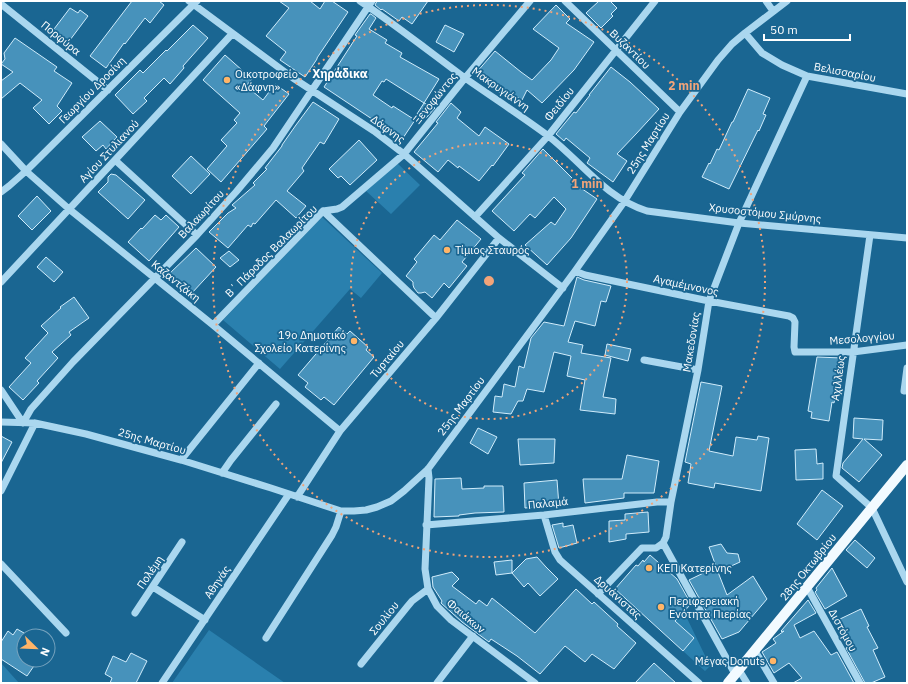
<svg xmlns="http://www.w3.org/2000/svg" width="908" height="684" viewBox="0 0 908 684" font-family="'IBM Plex Sans',sans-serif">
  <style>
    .green { fill: #2a80ae }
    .building { fill: #4792bb; stroke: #d0ecfb }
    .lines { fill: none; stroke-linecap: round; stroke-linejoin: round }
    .minor { stroke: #aad7ef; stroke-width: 7 }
    .major { stroke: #f2faff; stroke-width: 10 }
    .ring { fill: none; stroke: #f2a479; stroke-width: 2; stroke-dasharray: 2 4 }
    .poi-dot { fill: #ffb568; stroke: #1a6692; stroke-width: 1.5 }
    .labels { text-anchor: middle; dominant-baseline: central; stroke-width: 3.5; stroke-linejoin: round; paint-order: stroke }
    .street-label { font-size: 11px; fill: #fff; stroke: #1a6692 }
    .poi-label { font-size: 11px; fill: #fff; stroke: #1a6692; text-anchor: start }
    .neighbourhood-label { font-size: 12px; font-weight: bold; fill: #fff; stroke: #1a6692 }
    .centre { fill: #f2a479; stroke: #1a6692; stroke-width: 2 }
    .ring-label { font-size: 12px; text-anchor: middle; font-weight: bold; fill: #f2a479; stroke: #1a6692; stroke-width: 3.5; stroke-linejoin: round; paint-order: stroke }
  </style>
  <rect width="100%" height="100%" fill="#1a6692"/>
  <path class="green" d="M397,163L420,185L391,214L366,191Z
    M322,217L382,273L361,298L350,289L280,369L223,320Z
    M684,612L710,666L705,671L683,651L694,638L675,621Z
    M209,630L285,683H172Z
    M1,663L19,683H1Z"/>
  <path class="building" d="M132,1H159L164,5L150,23L145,18L125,44L124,43L106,68L90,56Z
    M279,1H310L320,9L325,1H332L348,12L317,58V59L305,77L280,60L286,52L266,36L289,8Z
    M377,1H428L412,24L402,17L399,21L382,9L381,10L375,5Z
    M599,1H610L617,8L611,14L613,16L601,28L586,13Z
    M556,5L570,19L566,23L594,42L574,70L542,103L527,90L522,100L503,89L500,93L476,73L495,51L521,72L532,80L551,60L559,48L533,29Z
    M70,8L78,13L80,10L88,16L67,44L51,33Z
    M371,14L376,18L369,29L387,40L385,43L402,53L400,57L439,79L424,103L386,79L384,82L382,81L373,95L392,108L393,106L415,120L401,141L380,126L381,125L324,87L357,36L355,35L370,14Z
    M193,25L208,38L183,66L184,68L170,84L164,78L144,98L147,101L133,114L115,95L140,70L143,73L166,50L167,51Z
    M445,25L464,34L454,52L436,42Z
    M15,38L57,67L54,71L72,83L57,106L62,111L49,124L33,108L42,100L20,83L1,99V81L13,72L1,64L5,59L4,53Z
    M225,55L252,79L246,86L263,100L275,84L289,94L264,126L267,129L221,182L207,169L227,146L221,140L237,123L234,120L240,113L203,80Z
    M611,67L630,82L659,109L636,134L617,154L627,161L613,182L587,163L590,158L566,138L564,141L556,134L574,112L576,113L590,95H589Z
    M748,89L770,98L763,114L766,115L759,131L758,130L729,189L702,177L709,163L710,164L717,149L719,150L732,122H733Z
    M313,102L339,119L324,144L320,142L302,168L304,171L287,191L306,206L296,218L276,200L255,224L253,223L251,227L248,225L228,248L209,232L228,213L236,208L232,205L255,185L253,183L267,169L265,168L282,146V145L296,125Z
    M424,103L435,108L426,118L417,114Z
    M451,103L461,112L457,118L479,136L485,127L509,144L493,166L492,165L479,181L459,166L458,168L448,160L438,172L414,152L438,123L436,122Z
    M100,121L117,137L106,149L103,145L96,151L82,137Z
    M359,140L377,160L350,185L341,176L338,178L329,169Z
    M543,149L574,180L572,182L597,199L571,238L547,265L525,245L551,222L555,225L566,209L554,197L535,218L530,214L514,231L492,211L525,175L522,173Z
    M191,156L210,174L191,194L172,176Z
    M111,174L116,175L145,200L128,219L98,192L108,182V177Z
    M37,196L51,211L32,230L18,216Z
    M155,215L161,220L166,215L179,227L149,261L128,242L141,228L142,229Z
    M457,220L481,239L462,262L467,266L449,288L444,283L432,298L425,292L421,293H418L414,288L413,285V282L406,276L417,262L414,259L434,235L440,240Z
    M196,248L216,267L191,294L169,274Z
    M229,251L239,260L230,267L220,258Z
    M46,257L63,272L54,282L37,267Z
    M577,277L584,280L611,286L606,302L601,301L595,326L575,321L568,342L583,345L581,353L611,358L603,397L616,399L615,414L580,410L585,380L567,376L571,356L554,352L544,392L527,389L523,401H518L511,414L493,412L495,396L502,397L504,384L515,387L519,366L524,368L531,338L544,322L564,326Z
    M74,297L89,318L69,332L71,335L52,352L58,358L37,381L39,383L23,400L9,387L31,363L25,358L48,333L41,326L61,308L60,307Z
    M339,327L347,334L350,331L368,347L366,350L374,357L334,405L324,397L321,400L305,387L308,383L298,375Z
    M607,344L631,349L628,361L605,355Z
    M817,357L842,358L834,403L832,402L829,421L811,418L812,412L808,411Z
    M701,382L722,386L709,451L733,456L736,437L757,440L758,436L769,438L761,491L715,483L714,488L688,483L691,464L685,462Z
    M854,418L883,420L882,440L864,439L882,455L859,482L842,468L843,463L863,439L853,438Z
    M478,428L497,437L488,454L470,443Z
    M1,436L12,442L1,463Z
    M518,439H555L554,463L520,465Z
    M816,449L817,464L823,463V479L796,480L795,450Z
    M627,455L659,461L654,493H624V498L585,503L583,479H622Z
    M461,478L462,489L484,488V486H503L504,512L475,513L459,515V516L434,517L435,479Z
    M557,480L559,506L525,508L524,483Z
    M822,490L843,506L817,540L797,524Z
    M648,512L649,532L626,534V539L609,542V521L625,520V514Z
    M563,523V527L573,525L577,543L559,548L552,525Z
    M855,540L875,558L867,568L846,550Z
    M721,544L727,553L738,554L740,562L718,572L709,547Z
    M650,555L677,579L691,604L675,621L694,638L683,651L615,589L636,565L638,566L643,560L644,562Z
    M537,557L546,567L558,579L540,596L528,583L524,587L512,573L526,559Z
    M512,560V573L496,575L494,562Z
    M716,567L727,595L753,576L767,599L739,632L722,639L689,580Z
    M832,568L847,596L825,609L815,592L817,590L816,588Z
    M452,572L459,579L452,586L476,604L479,600L487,606L492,598L535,633L576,589L592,604L594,602L618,624L617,626L636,643L614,669L592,654L585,662L565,646L540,674L517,656L491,639L489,642L462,622L441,603L442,601L433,587L432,577Z
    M808,600L816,613L794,625L800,638L814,631L831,655L837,652L854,683H793L802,678L789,663L774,673L762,652L776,643L773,639L784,631L782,632L781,631Z
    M861,609L869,626L867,627L878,648L873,650L885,677L871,683H865L846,648L852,645L840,619Z
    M17,629L24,633V660H38L27,676L1,659V642L8,631L13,635Z
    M131,653L147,661L136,683H110L112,678L105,674L113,656L126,662Z
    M654,663L676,683H635Z"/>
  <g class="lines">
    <path class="minor" d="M189,1L293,78L374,131L404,154L499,238L563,288
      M360,1C396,25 430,52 465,78C492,97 520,115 547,135C581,161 605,198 647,211L739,223L907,238
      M565,1L680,112
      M766,1L773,11
      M1,4L108,90
      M745,33L762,53L782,65L807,76L907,94
      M1,144L26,171L69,209L213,325L340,431
      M115,160L197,235
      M1,192L9,186L26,171L197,1
      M323,211L436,318
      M475,217L548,136L655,1
      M870,235L836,476L872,508L907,582
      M575,271L585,275L709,301L789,316L793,318L795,322L794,347L795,352H853L907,345
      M1,282L115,160L232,34
      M213,325L323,211L337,209L342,207L404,154L465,78L530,1
      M644,360L698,370
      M1,390L23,423L31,409L73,362L197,235L236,192L273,148L372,1
      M904,391L907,368
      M1,422L35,423L86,434L181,460L271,488L341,511H354L366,510L377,507L391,501L404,491L428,469L575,271L624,202L680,112L718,60L732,44L745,33L787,1
      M181,460L259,363
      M428,469L429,478L425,569L428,589L437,606L451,620L535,683
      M222,473L231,460L276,404
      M1,491L35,423
      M297,497L340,431L436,318L499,238
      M544,515L555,552L560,560L699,683
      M426,525L544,515L657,502H671
      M663,543L735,674
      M1,564L66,633
      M153,587L205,620
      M807,587L860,683
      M598,594L642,548H656L663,543L666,537L671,502L698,370L709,301L739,223L807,76
      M135,613L182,542
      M266,638L332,535L336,527L341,511
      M755,651L774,683
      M361,664L407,607L412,601L428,589
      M739,670L747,683
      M162,683L289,494
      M437,683L473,636"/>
    <path class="major" d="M728,683L907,465"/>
  </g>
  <g class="ring">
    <circle cx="489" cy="281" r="138"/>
    <circle cx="489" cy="281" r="276"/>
  </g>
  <g class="poi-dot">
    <circle cx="227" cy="80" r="4"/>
    <circle cx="447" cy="250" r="4"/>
    <circle cx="354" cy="341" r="4"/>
    <circle cx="649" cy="568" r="4"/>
    <circle cx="661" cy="607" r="4"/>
    <circle cx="773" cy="661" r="4"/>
  </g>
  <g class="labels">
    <g class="street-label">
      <text transform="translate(61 38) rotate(39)">Πορφύρα</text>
      <text transform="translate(630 49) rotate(44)">Βυζαντίου</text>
      <text transform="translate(845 72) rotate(11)">Βελισσαρίου</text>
      <text transform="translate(501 89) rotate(35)">Μακρυγιάννη</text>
      <text transform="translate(92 90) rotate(-45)">Γεωργίου Δροσίνη</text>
      <text transform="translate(435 98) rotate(-51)">Ξενοφώντος</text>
      <text transform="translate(559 104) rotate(-51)">Φειδίου</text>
      <text transform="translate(388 129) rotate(36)">Δάφνης</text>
      <text transform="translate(648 143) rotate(-58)">25ης Μαρτίου</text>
      <text transform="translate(109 151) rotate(-47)">Αγίου Στυλιανού</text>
      <text transform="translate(765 213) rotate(6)">Χρυσοστόμου Σμύρνης</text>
      <text transform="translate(201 214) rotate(-47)">Βαλαωρίτου</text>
      <text transform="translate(271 251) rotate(-45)">Β΄ Πάροδος Βαλαωρίτου</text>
      <text transform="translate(176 281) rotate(39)">Καζαντζάκη</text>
      <text transform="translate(686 285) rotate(12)">Αγαμέμνονος</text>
      <text transform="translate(862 338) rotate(-5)">Μεσολογγίου</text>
      <text transform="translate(691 342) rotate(-81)">Μακεδονίας</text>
      <text transform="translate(387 359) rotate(-50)">Τυρταίου</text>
      <text transform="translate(838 378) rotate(-82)">Αχιλλέως</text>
      <text transform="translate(461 406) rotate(-53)">25ης Μαρτίου</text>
      <text transform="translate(152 441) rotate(16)">25ης Μαρτίου</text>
      <text transform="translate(548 503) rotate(-6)">Παλαμά</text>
      <text transform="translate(808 567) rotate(-51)">28ης Οκτωβρίου</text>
      <text transform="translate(150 572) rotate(-56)">Πολέμη</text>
      <text transform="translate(217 582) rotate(-56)">Αθηνάς</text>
      <text transform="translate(618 597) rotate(42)">Δρυάνιστας</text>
      <text transform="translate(466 616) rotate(40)">Φαιάκων</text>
      <text transform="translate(384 618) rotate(-51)">Σουλίου</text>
      <text transform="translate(843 630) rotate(61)">Διστόμου</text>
    </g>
    <g class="poi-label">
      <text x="235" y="74">Οικοτροφείο<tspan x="235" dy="13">«Δάφνη»</tspan></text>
      <text x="455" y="250">Τίμιος Σταυρός</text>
      <text x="346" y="335" text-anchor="end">19ο Δημοτικό<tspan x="346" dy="13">Σχολείο Κατερίνης</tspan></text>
      <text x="657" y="568">ΚΕΠ Κατερίνης</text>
      <text x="669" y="601">Περιφερειακή<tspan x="669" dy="13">Ενότητα Πιερίας</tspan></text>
      <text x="765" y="661" text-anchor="end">Μέγας Donuts</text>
    </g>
    <g class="neighbourhood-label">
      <text x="340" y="73">Χηράδικα</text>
    </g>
  </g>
  <circle cx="489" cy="281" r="6" class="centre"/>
  <g class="ring-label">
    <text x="684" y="90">2 min</text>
    <text x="587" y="188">1 min</text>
  </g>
  <rect width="908" height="684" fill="none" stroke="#ffffff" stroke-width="4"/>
  <g transform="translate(36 648) rotate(113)"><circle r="19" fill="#1a6692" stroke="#76a3be"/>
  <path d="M0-3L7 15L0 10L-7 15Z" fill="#ffb568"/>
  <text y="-6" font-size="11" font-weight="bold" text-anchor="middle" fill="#ffffff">N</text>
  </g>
  <path d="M764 34v6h86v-6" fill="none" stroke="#ffffff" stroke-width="2"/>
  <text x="770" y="34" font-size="12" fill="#ffffff" stroke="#1a6692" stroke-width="3" paint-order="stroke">50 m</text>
</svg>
